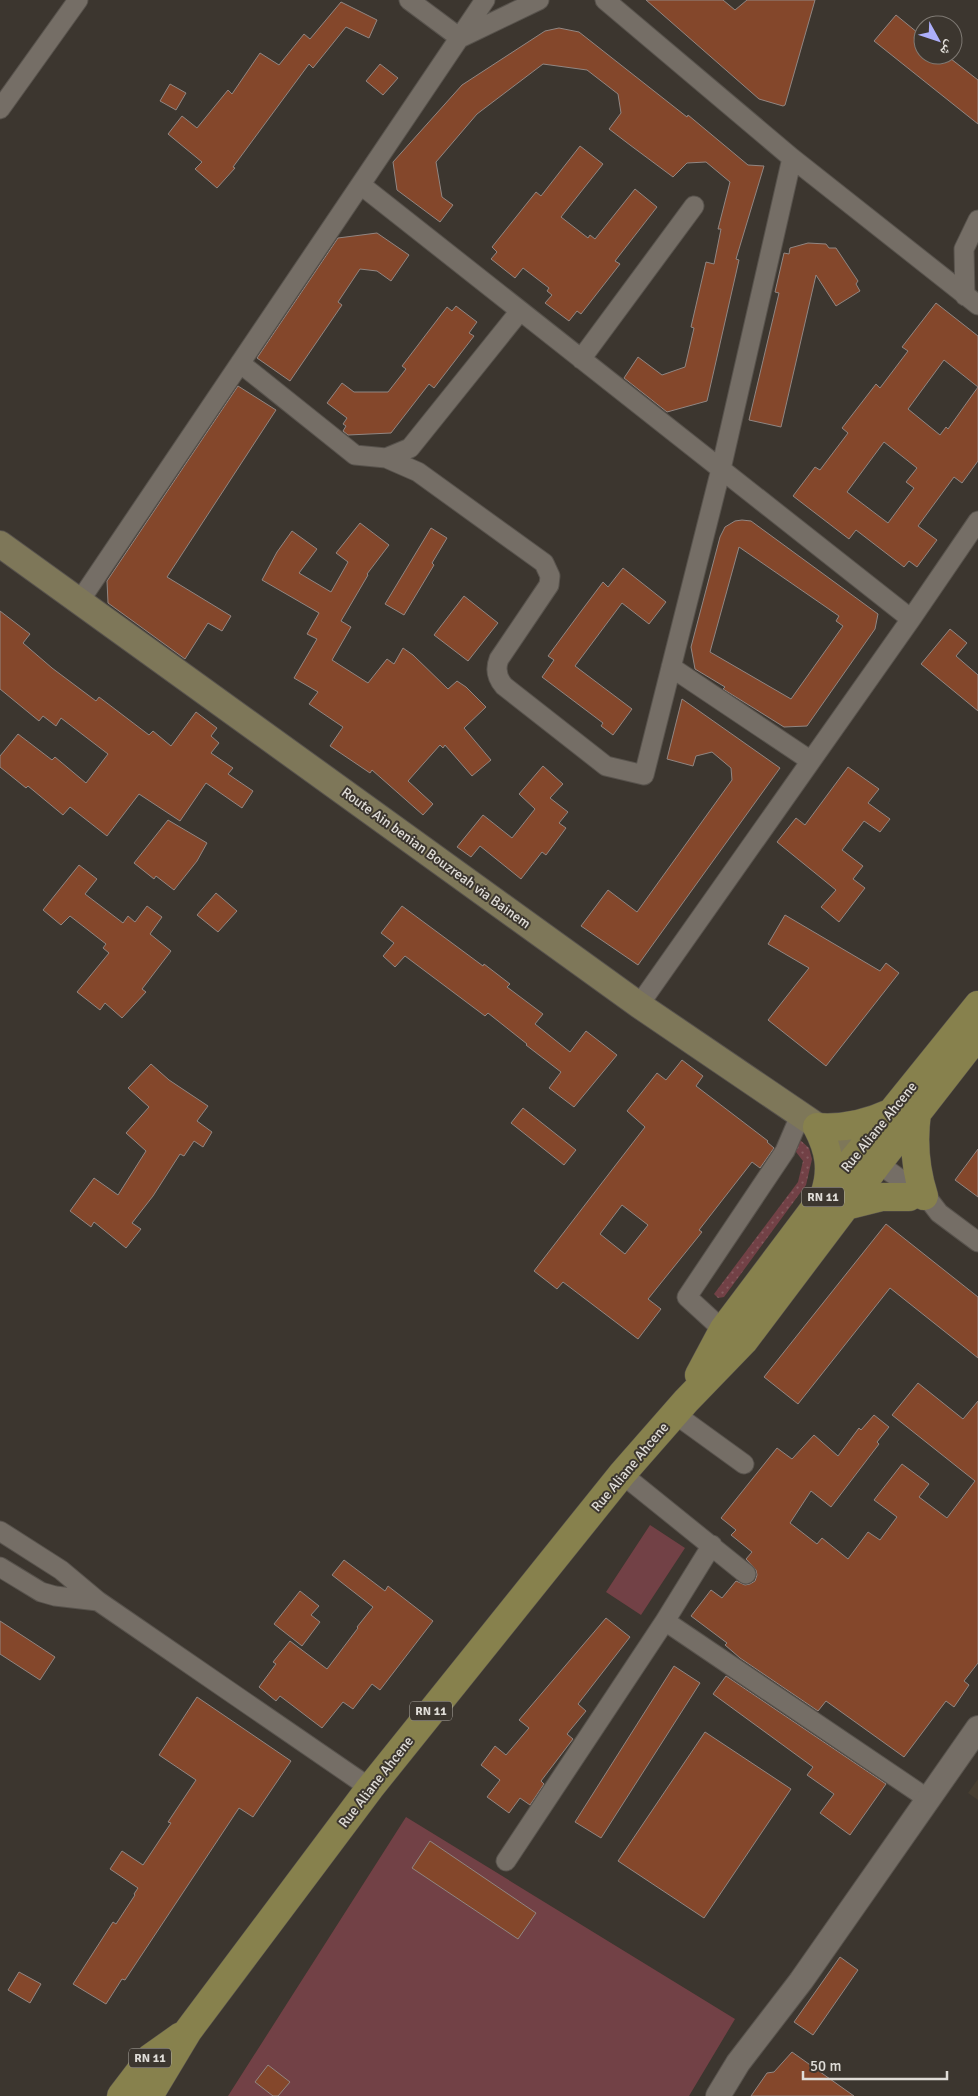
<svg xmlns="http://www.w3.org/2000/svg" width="978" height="2096" viewBox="0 0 978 2096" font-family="Signika,'Noto Naskh Arabic',sans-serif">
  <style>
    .built { fill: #473e31 }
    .grass { fill: url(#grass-dots) }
    .garden { fill: #724146 }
    .building { fill: #84472b; stroke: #918682; fill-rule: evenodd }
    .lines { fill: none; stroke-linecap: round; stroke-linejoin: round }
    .minor-casing { stroke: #58534d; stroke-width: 21 }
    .tertiary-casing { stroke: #58534d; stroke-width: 26 }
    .secondary-casing { stroke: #58534d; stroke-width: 28 }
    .primary-casing { stroke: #58534d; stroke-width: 29 }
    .minor { stroke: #756e66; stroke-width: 19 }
    .tertiary { stroke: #756e66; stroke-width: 24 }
    .secondary { stroke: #7e7759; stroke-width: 26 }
    .primary { stroke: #87814d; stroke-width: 28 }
    .labels { text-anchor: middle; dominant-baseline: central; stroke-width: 4; stroke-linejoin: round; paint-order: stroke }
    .shield { fill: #3c362f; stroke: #afaba5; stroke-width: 1 }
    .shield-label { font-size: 12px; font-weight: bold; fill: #e0ddd8 }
    .street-label { font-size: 14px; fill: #e0ddd8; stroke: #3c362f }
  </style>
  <defs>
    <pattern id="grass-dots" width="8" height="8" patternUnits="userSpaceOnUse" patternTransform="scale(1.25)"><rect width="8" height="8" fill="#724146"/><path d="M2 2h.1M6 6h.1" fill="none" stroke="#865c60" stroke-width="1.8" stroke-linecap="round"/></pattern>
  </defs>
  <rect width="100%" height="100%" fill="#3c362f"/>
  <path class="built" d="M978,1779V1800L968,1793Z"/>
  <path class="grass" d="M799,1139L809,1148L812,1159L806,1185L724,1297L718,1298L714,1294L798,1182L803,1161L793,1148Z"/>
  <path class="garden" d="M650,1525L685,1548L641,1615L606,1592Z
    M406,1817L735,2019L689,2096H228Z"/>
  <path class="building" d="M646,0H723L735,10L747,0H815L785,105L783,106L759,99Z
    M341,2L377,20L369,38L346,27L313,68L309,64L233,167L235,168L217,188L195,169L202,162L168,134L182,116L197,128L228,90L232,94L260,53L279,65L304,34L310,39Z
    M896,15L918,33L914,38L923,45V55H946L978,80V124L874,41Z
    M559,28L579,32L687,117L688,115L748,165L764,166L736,259L739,260L707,401L667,412L624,378L638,357L662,375L685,367L694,328L691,327L706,262L714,264L721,229H718L730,182L706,162L687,163L673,177L630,145L609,129L621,113L618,94L587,70L543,64L477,114L436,162L442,197L453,205L440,222L397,190L393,162L462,85L545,31Z
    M380,64L398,78L383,95L366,81Z
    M170,84L186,93L176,110L160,101Z
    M580,146L603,164L561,217L588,238L590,235L595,239L635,189L657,207L615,261L620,264L581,314L577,311L569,321L545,303L552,295L547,291L549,288L523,268L515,278L491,259L497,252L492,247L536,192L541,196Z
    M377,233L409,255L391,281L377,271L360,269L338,302L342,305L290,381L257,358L338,238Z
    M808,243L826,244L829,248H836L858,281L856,284L860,291L836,306L816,275L781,427L749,420L779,293L775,292L784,253L789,254L790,248Z
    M936,303L978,336V387L944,360L908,409L940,435L946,427L948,429L978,387V461L962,483L954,477L918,526L937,540L917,567L909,561L904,567L856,530L849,539L793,496L815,467L820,470L848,433L842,428L876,384L880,388L908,351L902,347ZM884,442L917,468L906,482L914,488L888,523L847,492Z
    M456,306L477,322L469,333L474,336L434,388L429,384L391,433L348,435L343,431L346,426L343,424L347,418L327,403L342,383L354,392H388L406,369L402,366L447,307L452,311Z
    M238,386L276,410L167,577L231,616L222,631L208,623L185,659L108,603L107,581Z
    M742,520L751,521L878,614L875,629L807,726L784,727L723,689L725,687L695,669L691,647L720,537L725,527L735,521ZM739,547L839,616L836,621L843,626L791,699L710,652Z
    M360,523L389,545L367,574L368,575L341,621L351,627L332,660L368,683L387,659L394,664L403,648L413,655L448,689L457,681L466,687L486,707L464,728L491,760L472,776L445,745L443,748L440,745L408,781L433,804L423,815L372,770L370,773L330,746L343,727L309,704L318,692L294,678L317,639L307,634L319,613L262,580L277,552L292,531L317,549L299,573L331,592L348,562L336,553Z
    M431,528L447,538L432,563L434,565L404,615L385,604Z
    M623,568L666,602L649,624L622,603L575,666L632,709L613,735L601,726L603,723L542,677L554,660L548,656L579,614L603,582L608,587Z
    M464,596L498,623L468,661L434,635Z
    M0,611L30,634L23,643L52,668L96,701L99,697L149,735L153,731L171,746L196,712L217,728L211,736L219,743L211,753L233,768L228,774L253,791L242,808L206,783L180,821L139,794L107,836L70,807L63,815L28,786L26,788L0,767V756L18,734L52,760L55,757L86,783L108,754L61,718L56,726L43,716L39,721L0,689Z
    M950,629L967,643L956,656L978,675V711L921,664Z
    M682,699L780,768L638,965L581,926L608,890L637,912L732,780L731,768L712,752L696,756L693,766L667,759Z
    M543,766L563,784L550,798L568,812L559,823L566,828L546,855L542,852L521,879L480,846L471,857L457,847L483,815L512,838L535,809L519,794Z
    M848,767L879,789L868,803L890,819L880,832L864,821L842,850L863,866L853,879L865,888L839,922L821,907L836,890L777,842L796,818L805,825Z
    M168,820L207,843L197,861L174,890L156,876L154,879L134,863Z
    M79,865L97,879L85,894L123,923L128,916L135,922L147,906L162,917L150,934L171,951L142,989L146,992L122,1018L105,1003L100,1010L77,992L109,953L103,948L106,944L70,916L61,925L43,910Z
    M216,893L237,911L218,932L197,915Z
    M402,906L483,966L484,964L510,984L507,987L543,1014L535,1024L570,1052L586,1031L617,1055L574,1107L549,1088L561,1072L526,1045L527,1044L488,1013L485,1016L405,956L395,967L383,956L394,943L381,933Z
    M785,915L880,971L886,963L899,973L826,1066L768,1020L809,968L768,944Z
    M682,1060L703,1076L696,1086L768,1141L767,1142L774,1148L760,1168L752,1162L699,1230L702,1232L648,1299L661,1309L638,1339L563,1282L557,1289L534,1271L645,1127L627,1111L657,1073L666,1080ZM622,1205L648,1225L625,1254L600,1234Z
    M151,1064L169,1080L208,1106L197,1121L212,1132L203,1147L194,1141L184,1156L180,1154L153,1196L132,1223L141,1229L126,1248L94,1222L91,1227L70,1211L94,1178L118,1195L146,1151L126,1133L149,1107L128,1088Z
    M523,1108L576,1150L564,1165L511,1123Z
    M978,1149V1197L955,1180Z
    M886,1224L978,1297V1358L890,1288L798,1404L764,1377Z
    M918,1383L963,1419L978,1401V1663L964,1681L969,1685L954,1707L946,1701L904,1757L826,1701L818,1711L740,1658L725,1645L727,1643L691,1616L711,1590L722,1598L736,1581L745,1585L750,1584L755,1581L757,1575L756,1570L746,1559L752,1552L731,1535L736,1530L721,1518L777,1448L792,1459L814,1435L838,1456L859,1428L861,1430L874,1415L889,1427L877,1442L879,1444L831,1507L811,1491L790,1523L817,1544L822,1538L848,1559L868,1532L880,1540L897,1517L874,1500L902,1464L929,1484L919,1497L947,1518L975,1481L892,1415Z
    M344,1560L385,1591L388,1586L433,1621L380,1690L372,1684L353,1709L343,1702L322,1728L280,1696L276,1701L259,1687L276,1664L273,1662L290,1641L327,1669L358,1628L357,1627L373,1607L332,1575Z
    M300,1591L319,1606L311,1615L320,1622L302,1646L274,1624Z
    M606,1618L630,1637L578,1704L586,1711L567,1734L573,1739L541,1781L544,1784L530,1805L520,1798L509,1813L487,1797L500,1780L481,1765L495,1746L506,1755L529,1728L519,1720Z
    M0,1621L55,1657L40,1680L0,1654Z
    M674,1666L700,1683L601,1838L575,1822Z
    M726,1676L886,1784L850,1835L820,1813L834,1794L807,1775L813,1767L713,1694Z
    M197,1697L291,1761L253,1817L239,1808L125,1980L122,1979L106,2004L73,1984L113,1922L116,1924L135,1895L134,1894L138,1888L110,1869L122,1851L143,1865L171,1823L168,1822L196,1780L159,1755Z
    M705,1732L791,1789L704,1918L618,1861Z
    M430,1841L536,1913L518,1939L412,1868Z
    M840,1957L858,1970L813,2035L794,2022Z
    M19,1972L41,1984L30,2003L8,1990Z
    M792,2052L854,2096H751L767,2073L774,2072Z
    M268,2065L290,2082L278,2096H273L255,2082Z"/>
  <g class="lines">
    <defs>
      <path id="minor" d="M409,0L460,38L539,0
        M605,0L792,158L978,305
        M0,109L78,0
        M361,185L911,619
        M965,296L964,249L978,220
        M581,359L694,206
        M240,363L355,455L386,458L410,448L520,311
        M386,458L418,472L544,563L550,576L549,585L499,659C495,669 497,678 504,686L606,766L644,775L721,469L792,158
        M79,602L485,0
        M671,667L811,761
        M639,1005L911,619L978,521
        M876,1166L886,1169L929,1200L939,1213L978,1242
        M723,1330L687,1297L785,1151L800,1116
        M675,1414L744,1464
        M622,1474L746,1574
        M0,1531L61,1570L98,1601L370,1788
        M712,1545L665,1621L928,1799
        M0,1567L41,1592L55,1596L98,1601
        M506,1861L665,1621"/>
      <path id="tertiary" d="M718,2096L738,2063L801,1981L978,1728"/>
      <path id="secondary" d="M0,544L639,1005L876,1166"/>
      <path id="primary" d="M917,1113C913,1142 915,1168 924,1196
        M817,1127C843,1129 866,1124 890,1113
        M817,1127C829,1150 833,1170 824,1195
        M846,1206L882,1197H909
        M699,1375L723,1330L823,1197L978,1005
        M121,2096L150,2058L181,2036
        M149,2096L188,2031L370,1788L622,1474L686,1401L744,1341L876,1166L978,1035"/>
    </defs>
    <use href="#minor" class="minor-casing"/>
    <use href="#tertiary" class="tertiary-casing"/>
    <use href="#secondary" class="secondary-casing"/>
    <use href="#primary" class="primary-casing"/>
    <use href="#minor" class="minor"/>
    <use href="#tertiary" class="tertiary"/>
    <use href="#secondary" class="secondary"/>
    <use href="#primary" class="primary"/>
  </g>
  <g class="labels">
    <g class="shield">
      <rect x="802" y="1187.5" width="42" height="19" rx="4"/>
      <rect x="410" y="1701.5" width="42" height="19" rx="4"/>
      <rect x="129" y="2048.5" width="42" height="19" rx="4"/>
    </g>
    <g class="shield-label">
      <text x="823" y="1197">RN 11</text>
      <text x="431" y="1711">RN 11</text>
      <text x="150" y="2058">RN 11</text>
    </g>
    <g class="street-label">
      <text transform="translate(436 858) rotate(36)">Route Ain benian Bouzreah via Bainem</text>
      <text transform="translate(879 1127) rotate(-51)">Rue Aliane Ahcene</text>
      <text transform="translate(630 1467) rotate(-50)">Rue Aliane Ahcene</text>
      <text transform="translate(376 1782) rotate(-52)">Rue Aliane Ahcene</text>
    </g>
  </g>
  <g transform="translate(938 40) rotate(130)"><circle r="24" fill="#3c362f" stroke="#7e7973"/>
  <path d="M0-4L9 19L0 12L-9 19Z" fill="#adaffb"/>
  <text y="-8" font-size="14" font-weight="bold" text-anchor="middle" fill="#e0ddd8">ش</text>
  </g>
  <path d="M803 2071v8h144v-8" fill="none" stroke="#e0ddd8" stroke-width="2.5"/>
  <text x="810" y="2071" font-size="15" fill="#e0ddd8" stroke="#3c362f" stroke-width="4" paint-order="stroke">50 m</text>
</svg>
